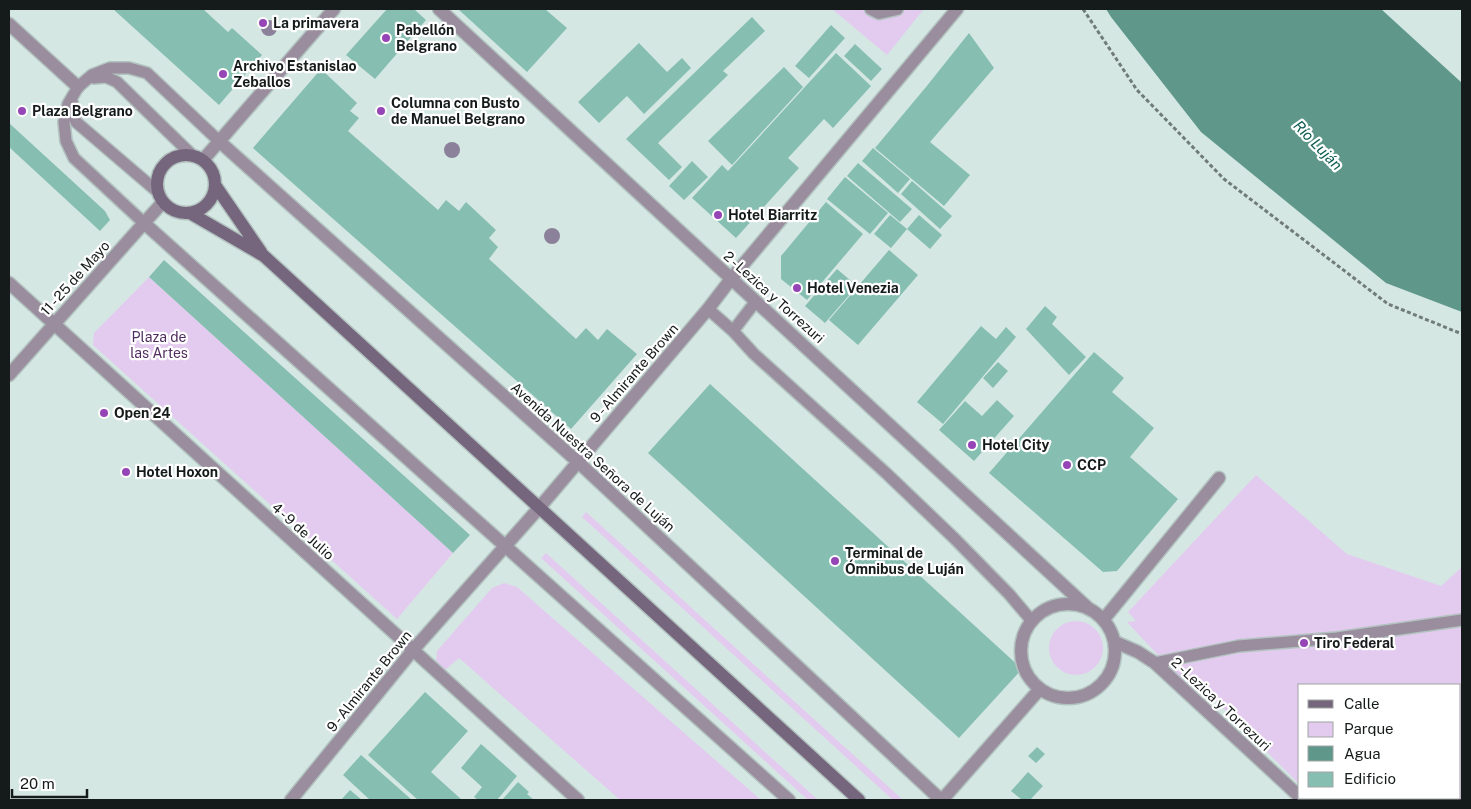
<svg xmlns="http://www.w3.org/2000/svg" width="1471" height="809" viewBox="0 0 1471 809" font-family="'Public Sans',sans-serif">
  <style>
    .green { fill: #e3cbef }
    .water { fill: #5f978b }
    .building { fill: #86bfb2 }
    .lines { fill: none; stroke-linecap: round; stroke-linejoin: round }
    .service-casing { stroke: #b2c2bf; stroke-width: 14 }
    .pedestrian-casing { stroke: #b2c2bf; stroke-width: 15 }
    .minor-casing { stroke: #b2c2bf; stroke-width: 15 }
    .tertiary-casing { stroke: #b2c2bf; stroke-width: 15 }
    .secondary-casing { stroke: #b2c2bf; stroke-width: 15 }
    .path { stroke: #707c79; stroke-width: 3; stroke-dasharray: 4 2.5; stroke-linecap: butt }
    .service { stroke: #998d9e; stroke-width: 11 }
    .pedestrian { stroke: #998d9e; stroke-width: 12 }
    .minor { stroke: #998d9e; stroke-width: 12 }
    .tertiary { stroke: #998d9e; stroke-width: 12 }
    .secondary { stroke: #75657d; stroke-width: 12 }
    .tree { fill: #8c819a }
    .poi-dot { fill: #9545b5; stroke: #fff; stroke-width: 2 }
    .labels { text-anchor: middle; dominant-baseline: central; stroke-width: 4.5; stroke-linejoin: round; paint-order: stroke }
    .poi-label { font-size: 14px; font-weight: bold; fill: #151b1a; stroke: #fff; text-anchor: start }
    .street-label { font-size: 14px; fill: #151b1a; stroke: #fff }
    .park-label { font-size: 14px; fill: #502d5f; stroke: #fff }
    .water-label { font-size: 15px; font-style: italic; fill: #0c5c50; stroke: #fff }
  </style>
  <rect width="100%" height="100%" fill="#d5e7e3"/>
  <path class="green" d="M832,9H924L887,55Z
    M149,277L453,553L397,619L93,345L94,333Z
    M1256,475L1347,554L1441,586L1462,567V800H1315L1313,798H1460V685H1300V785L1198,683L1185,684L1127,622L1136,621L1128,612Z
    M586,512L903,800H893L582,517Z
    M546,553L818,800H808L541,558Z
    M504,583L517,587L761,800H620L459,658L445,670L436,661L437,651L492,588Z
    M1049 648a27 27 0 1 1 54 0a27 27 0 1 1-54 0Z"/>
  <path class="water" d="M1106,9H1381L1462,83V312L1386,283L1201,132L1111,17Z"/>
  <path class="building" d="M113,9H203L228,32L232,28L262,55L219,105Z
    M387,9H414L426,20L375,79L346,55Z
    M458,9H545L567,28L527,72Z
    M752,17L765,31L723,71L728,75L658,143L682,167L669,180L626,139Z
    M831,25L845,38L809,78L795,66Z
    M969,33L994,68L930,142L970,175L944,206L875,148L926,87Z
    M639,43L667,72L682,58L691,68L644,114L627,96L599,123L578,102Z
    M855,44L882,69L871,81L844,56Z
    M836,53L871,86L833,128L824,119L788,158L799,168L736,238L692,198L722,165L728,171Z
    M784,67L803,87L732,165L708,141Z
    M321,69L357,103L350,111L359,118L348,131L438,210L446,200L459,211L466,202L496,230L489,238L498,247L489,259L576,339L586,328L598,340L607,329L637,354L571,429L253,148Z
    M9,123L105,211L110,220L100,231L9,147Z
    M873,148L910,179L898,193L862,161Z
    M692,161L708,177L684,200L669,186Z
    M858,163L912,209L900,222L847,176Z
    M845,177L888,213L870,234L827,199Z
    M912,181L952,216L940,229L901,194Z
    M826,202L863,234L807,300L781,279V256Z
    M890,215L907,229L891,248L874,234Z
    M919,215L942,235L930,249L907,229Z
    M889,250L918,275L858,345L829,320Z
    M164,260L470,535L453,553L149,277Z
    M837,269L857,286L825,323L805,306Z
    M1045,306L1057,317L1052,324L1086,357L1069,375L1026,329Z
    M981,326L996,339L1006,327L1016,337L943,424L917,402Z
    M1094,352L1124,378L1112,392L1154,428L1130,457L1178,499L1117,571L1103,572L989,473Z
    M998,362L1008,371L993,388L983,378Z
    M710,384L1022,669L959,738L648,453Z
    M997,400L1014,416L974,461L939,430L965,401L982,416Z
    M425,692L468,731L431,772L462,800H418L368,755Z
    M481,744L517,776L497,800H478L474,797L482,787L461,768Z
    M1037,747L1045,754L1036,763L1028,756Z
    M361,755L412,800H370L343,775Z
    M1028,772L1043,786L1030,800H1022L1011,791Z
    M518,782L529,792L527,794L534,800H502Z
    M350,790L362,800H341Z"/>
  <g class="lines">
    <defs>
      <path id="service" d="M94,78L106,77L117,82L193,156
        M72,101L73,113L76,122L159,193
        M144,223L74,158L66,141L64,122L68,104L78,87L92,75L110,68H129L147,73L220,142
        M708,309L733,331L754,354L886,473L955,539L1009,594L1031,620
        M733,331L756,301
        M1155,663L1239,646L1337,638L1462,620"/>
      <path id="pedestrian" d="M9,24L78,87"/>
      <path id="minor" d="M871,9L879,13L897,9
        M9,283L578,800
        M9,375L144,223
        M1104,619L1219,478
        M1115,642L1138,652L1155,663L1300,797"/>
      <path id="tertiary" d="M439,9L1088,608
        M220,142L578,462L941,800
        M203,160L334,9
        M163,202L144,223L789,800
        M1021 651a47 47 0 1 1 94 0a47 47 0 1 1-94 0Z
        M291,800L413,650L539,508L708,309L731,279L957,9
        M942,800L1039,690"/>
      <path id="secondary" d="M157 184a29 29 0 1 1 58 0a29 29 0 1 1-58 0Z
        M215,185L261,252
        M190,213L264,256L859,800"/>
    </defs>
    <use href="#service" class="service-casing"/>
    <use href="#pedestrian" class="pedestrian-casing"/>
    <use href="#minor" class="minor-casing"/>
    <use href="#tertiary" class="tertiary-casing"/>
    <use href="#secondary" class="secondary-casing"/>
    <path class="path" d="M1083,9L1137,90L1224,179L1388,304L1462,334"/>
    <use href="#service" class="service"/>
    <use href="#pedestrian" class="pedestrian"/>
    <use href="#minor" class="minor"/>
    <use href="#tertiary" class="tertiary"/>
    <use href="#secondary" class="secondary"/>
  </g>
  <g class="tree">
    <circle cx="269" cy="28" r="8"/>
    <circle cx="452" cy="150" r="8"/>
    <circle cx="552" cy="236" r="8"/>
  </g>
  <g class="poi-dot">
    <circle cx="263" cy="23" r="5"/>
    <circle cx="386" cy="38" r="5"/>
    <circle cx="223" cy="74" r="5"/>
    <circle cx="22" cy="111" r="5"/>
    <circle cx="381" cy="111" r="5"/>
    <circle cx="718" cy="215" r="5"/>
    <circle cx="797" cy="288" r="5"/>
    <circle cx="104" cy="413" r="5"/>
    <circle cx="972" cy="445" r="5"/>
    <circle cx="1067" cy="465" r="5"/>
    <circle cx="126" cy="472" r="5"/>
    <circle cx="835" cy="561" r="5"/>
    <circle cx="1304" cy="643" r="5"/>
  </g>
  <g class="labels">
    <g class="poi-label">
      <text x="273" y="23">La primavera</text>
      <text x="396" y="30">Pabellón<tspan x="396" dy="16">Belgrano</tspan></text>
      <text x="233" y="66">Archivo Estanislao<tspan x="233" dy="16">Zeballos</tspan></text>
      <text x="391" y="103">Columna con Busto<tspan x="391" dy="16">de Manuel Belgrano</tspan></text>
      <text x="32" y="111">Plaza Belgrano</text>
      <text x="728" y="215">Hotel Biarritz</text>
      <text x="807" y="288">Hotel Venezia</text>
      <text x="114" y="413">Open 24</text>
      <text x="982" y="445">Hotel City</text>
      <text x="1077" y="465">CCP</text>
      <text x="136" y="472">Hotel Hoxon</text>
      <text x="845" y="553">Terminal de<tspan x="845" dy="16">Ómnibus de Luján</tspan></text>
      <text x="1314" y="643">Tiro Federal</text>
    </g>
    <g class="street-label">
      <text transform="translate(75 278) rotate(-48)">11 - 25 de Mayo</text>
      <text transform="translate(774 297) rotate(42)">2 - Lezica y Torrezuri</text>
      <text transform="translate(634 373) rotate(-49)">9 - Almirante Brown</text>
      <text transform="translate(593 457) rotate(42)">Avenida Nuestra Señora de Luján</text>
      <text transform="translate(303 531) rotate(42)">4 - 9 de Julio</text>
      <text transform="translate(369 681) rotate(-51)">9 - Almirante Brown</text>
      <text transform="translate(1221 704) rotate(43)">2 - Lezica y Torrezuri</text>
    </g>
    <g class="park-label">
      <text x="159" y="337">Plaza de<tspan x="159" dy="16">las Artes</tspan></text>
    </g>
    <g class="water-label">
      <text transform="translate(1318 145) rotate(46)">Río Luján</text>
    </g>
  </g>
  <rect width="1471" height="809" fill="none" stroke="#151b1a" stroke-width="20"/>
  <rect x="1298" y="684" width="162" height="115" fill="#ffffff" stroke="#a1a4a3"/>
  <rect x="1308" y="700" width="25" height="8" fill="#75657d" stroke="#a1a4a3"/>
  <text x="1344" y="709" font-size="15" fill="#151b1a">Calle</text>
  <rect x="1308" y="722" width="25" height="15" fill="#e3cbef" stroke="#a1a4a3"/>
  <text x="1344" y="734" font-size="15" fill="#151b1a">Parque</text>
  <rect x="1308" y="746" width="25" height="15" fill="#5f978b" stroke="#a1a4a3"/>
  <text x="1344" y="759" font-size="15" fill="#151b1a">Agua</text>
  <rect x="1308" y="772" width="25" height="15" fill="#86bfb2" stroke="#a1a4a3"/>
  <text x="1344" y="784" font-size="15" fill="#151b1a">Edificio</text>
  <path d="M12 789v8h75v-8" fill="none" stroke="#151b1a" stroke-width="2.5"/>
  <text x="20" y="789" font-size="15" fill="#151b1a" stroke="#ffffff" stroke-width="4" paint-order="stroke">20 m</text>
</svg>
